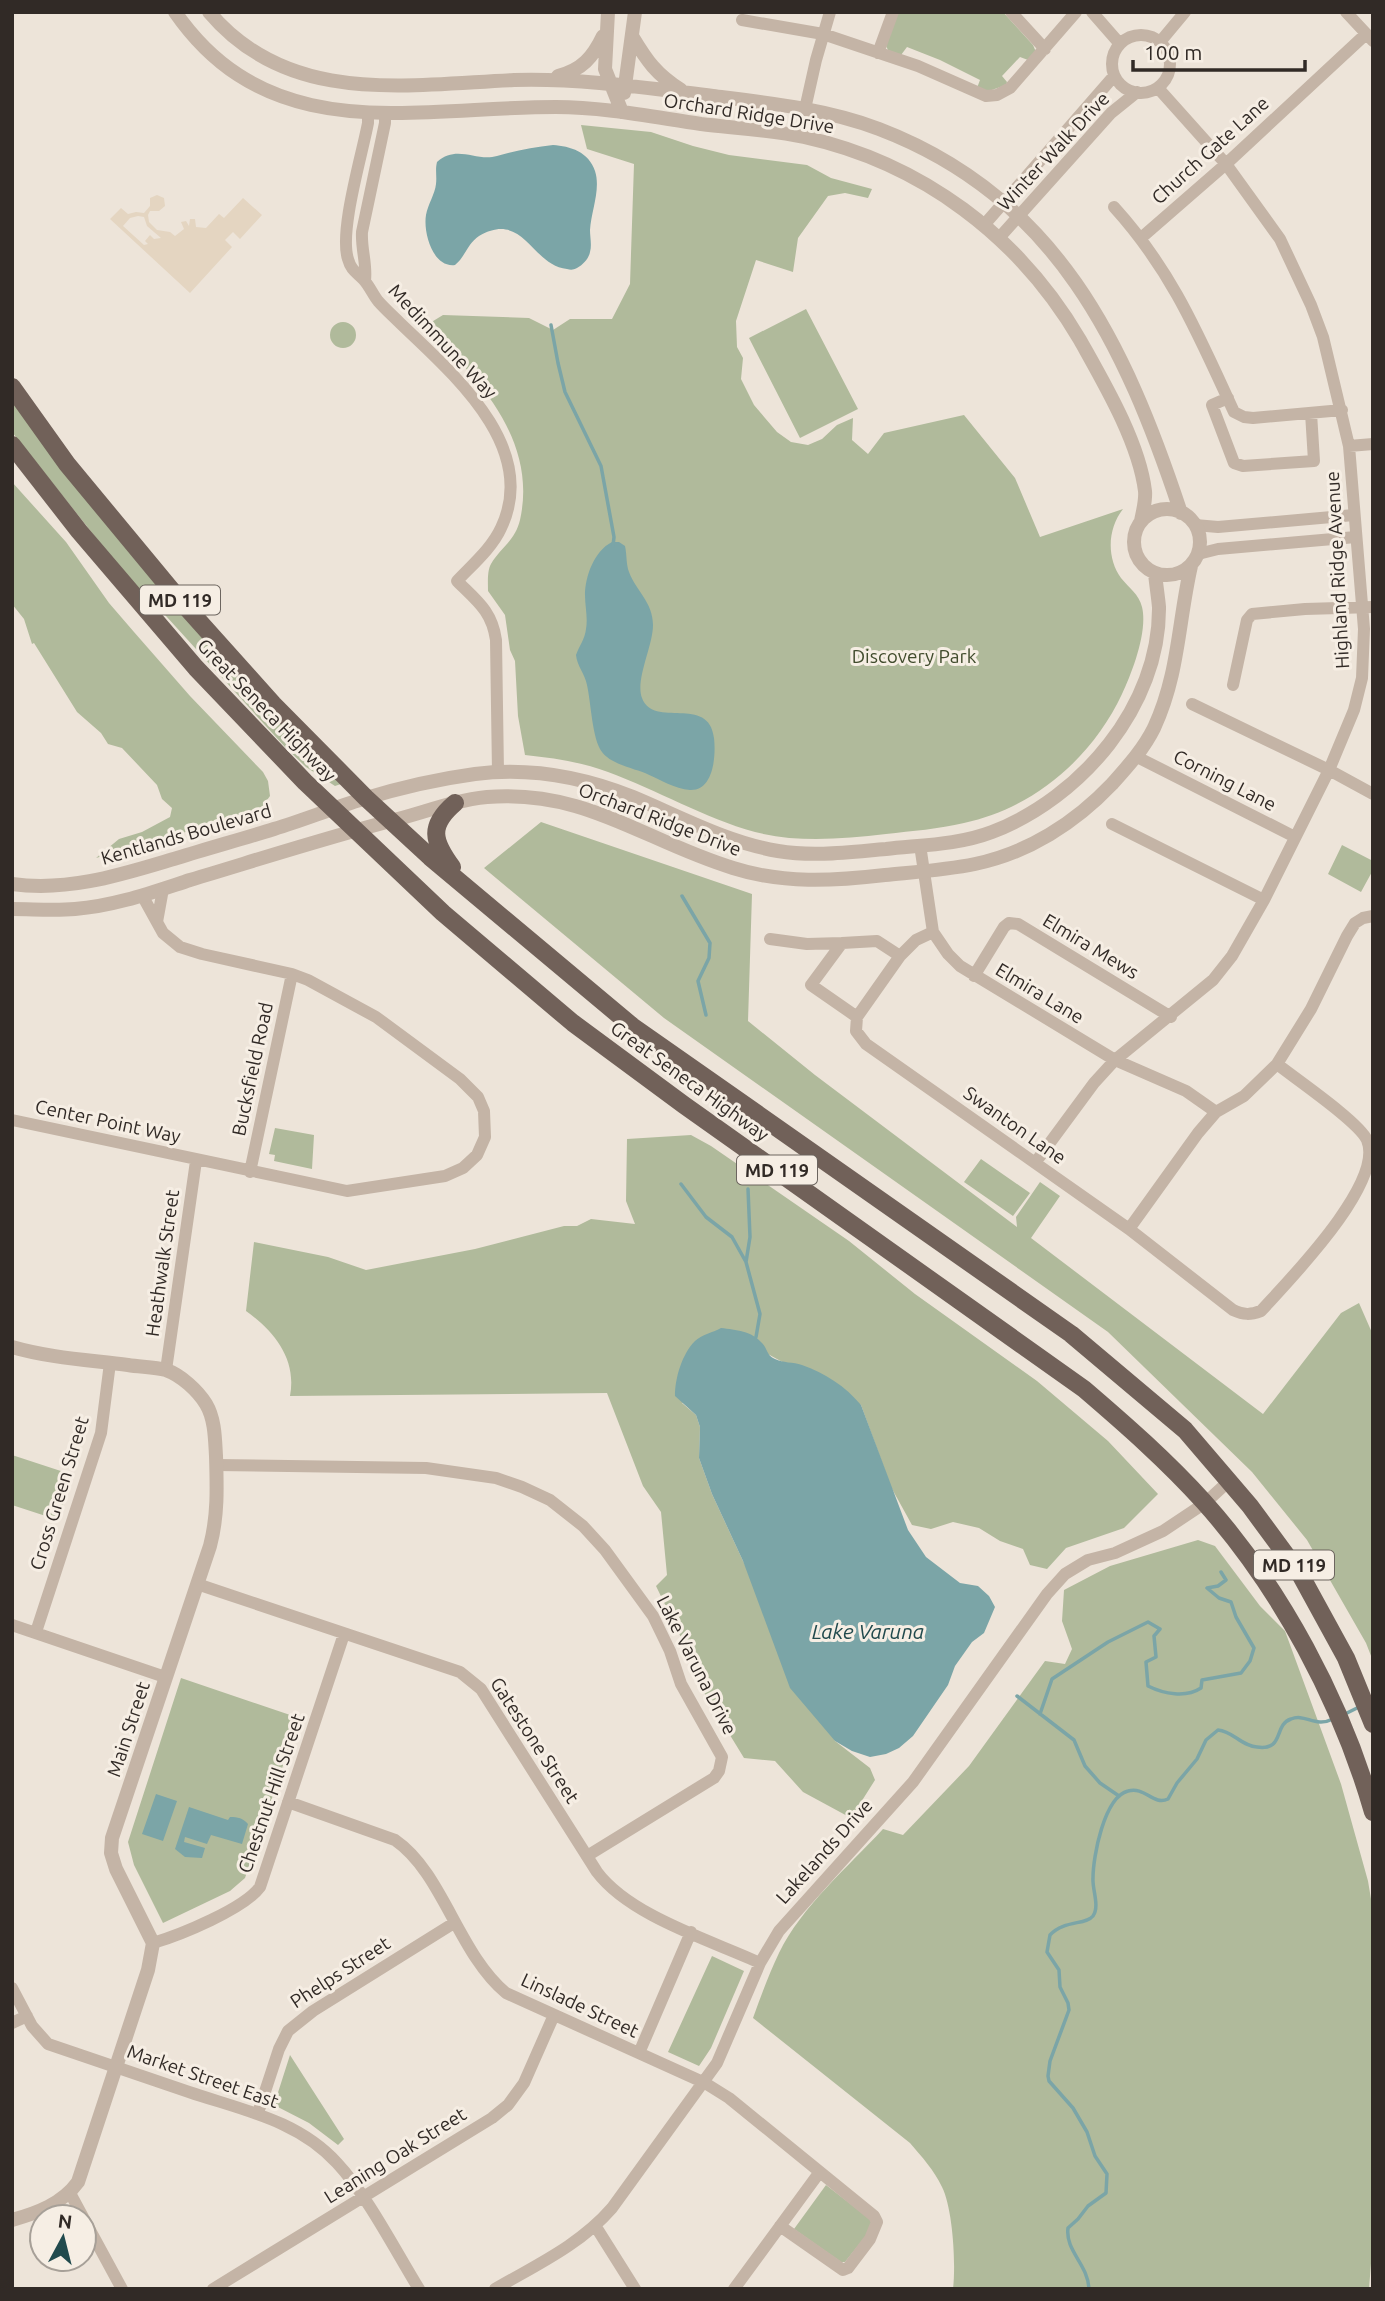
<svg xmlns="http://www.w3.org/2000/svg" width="1385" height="2301" viewBox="0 0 1385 2301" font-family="Ubuntu,sans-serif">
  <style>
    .green { fill: #b0ba9b }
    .plaza { fill: #e4d5c1; fill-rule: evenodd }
    .water { fill: #7ba5a7 }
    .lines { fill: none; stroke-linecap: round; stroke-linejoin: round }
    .stream { stroke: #7ba5a7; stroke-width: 3.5 }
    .minor { stroke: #c4b4a6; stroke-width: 12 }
    .tertiary { stroke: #c4b4a6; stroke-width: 14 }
    .primary { stroke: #716159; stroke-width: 18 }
    .labels { text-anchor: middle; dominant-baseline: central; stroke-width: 6; stroke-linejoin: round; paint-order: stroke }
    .shield { fill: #f6eee4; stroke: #6c655f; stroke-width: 2 }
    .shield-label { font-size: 18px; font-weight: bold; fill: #312a26 }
    .street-label { font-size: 19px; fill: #312a26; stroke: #f6eee4 }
    .park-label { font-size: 19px; fill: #414c2d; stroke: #f6eee4 }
    .water-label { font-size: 21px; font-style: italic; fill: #214a4d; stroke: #f6eee4 }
  </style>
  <rect width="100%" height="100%" fill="#ede4d9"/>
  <path class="green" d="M897,12H1003L1033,45L1036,52L1028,60L1020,57L1002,76L1007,82L1006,85L989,91L977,88L980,80L940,60L907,47L901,55L888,50L886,46Z
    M581,125L651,132L693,146L729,155L807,165L831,178L872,189L868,198L845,193L828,196L798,238L793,272L756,260L736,321L737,347L743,358L741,379L754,405L777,432L791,442L808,445L822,439L837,425L853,418L852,440L868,454L884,433L964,415L1015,478L1040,537L1123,509C1108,528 1106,557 1121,578C1129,588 1139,594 1142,607C1148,631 1132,673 1122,694C1092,758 1034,808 964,823C939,829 912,831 886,834C841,839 799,843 755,832C704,818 657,790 608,772C581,762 554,758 525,755L518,716L515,661L510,650L505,615L488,591C488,583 487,571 491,564C500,548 515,541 520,520C538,439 477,377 425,326L443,315L529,318L553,330L570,319H612L630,284L634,164L587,149Z
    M806,309L858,409L800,438L749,338Z
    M330 335a13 13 0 1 1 26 0a13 13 0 1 1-26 0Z
    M12,399L341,784L335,786L306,767L285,747L156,605L151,607L12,432Z
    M12,482L66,542L109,603L134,632L190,696L263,772L268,781L270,796L262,807L244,815L96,858L119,839L142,832L170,817L172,808L162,799L157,785L122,748L108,744L101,733L77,712L34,643L32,644L24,619L12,604Z
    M541,822L752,894L748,1021L815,1075L1017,1227L1016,1217L1040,1182L1060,1196L1031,1238L1263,1414L1341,1313L1359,1303L1373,1335V1661L1366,1643L1307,1540L1252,1472L1108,1332L664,1018L484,868Z
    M1342,845L1373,861V870L1361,892L1328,874Z
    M275,1128L314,1135L312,1169L274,1161L275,1155L269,1154Z
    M691,1135L711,1146L849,1241L915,1294L1037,1381L1108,1441L1158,1494L1124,1528L1066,1548L1047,1569L1030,1565L1023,1549L1000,1541L979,1528L953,1522L931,1529L912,1525L891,1487L861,1405L766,1353L682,1403L696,1415L700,1427L699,1458L712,1494L743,1561L835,1741L870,1768L875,1780L851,1818L803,1792L775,1761L744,1758L703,1691L690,1656L656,1586L667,1575L661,1512L643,1486L607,1393L290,1396C297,1359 274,1331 246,1311L254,1242L328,1257L366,1270L475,1249L564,1226H577L591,1219L635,1224L626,1201L627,1139Z
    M981,1159L1030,1193L1013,1216L964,1182Z
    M12,1455L73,1475L58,1520L12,1505Z
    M1198,1540L1215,1546L1260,1606L1285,1631L1341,1784L1368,1881L1373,1911V2238L1369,2289H953C956,2264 953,2209 942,2187C934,2170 922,2157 910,2143L753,2018C761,1996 769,1974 779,1953C802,1906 848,1867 883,1829L903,1835L969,1766L1045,1661L1065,1664L1072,1649L1062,1621L1064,1590L1110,1566Z
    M181,1678L299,1718L245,1878L230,1891L163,1923L134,1865L128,1842Z
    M712,1956L744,1971L711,2048L699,2066L668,2052Z
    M290,2055L344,2139L338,2145L309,2123L274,2105Z
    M826,2185L870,2219L873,2227L845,2262H841L794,2229Z"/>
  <path class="plaza" d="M157,195L164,198L165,206L159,211H150L148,215L149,222L157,230L170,232L175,236L184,229L181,222L186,221L189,226L190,219H195L196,227L206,228L219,214L224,218L243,198L262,215L240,239L233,232L225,240L232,247L190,293L110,219L121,208L128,214L136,212L144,213L150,206V198ZM138,216L144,217L147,226L161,238L154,239L150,235L145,241L148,244L144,245L123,226L130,218Z"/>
  <path class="water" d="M553,145C570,146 589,152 595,171C601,189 591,212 590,230C590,237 592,245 590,252C589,258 583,265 577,268C573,270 571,270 567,269C531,265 524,210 479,236C468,243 465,257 455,265C433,268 423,233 426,215C428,204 435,194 436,184C437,176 435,170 437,162C457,144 476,162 497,156C514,151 534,147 553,145Z
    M612,542H619L625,546C627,555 626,564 629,572C636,591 653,602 653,625C653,646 635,680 642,698C653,729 709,694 714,738C716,755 714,791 690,790C675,789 659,779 645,773C632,768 611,764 602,752C592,739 591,702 587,685C585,674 577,666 576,655C579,646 585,639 586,629C588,618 585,606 585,595C585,577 594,551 612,542Z
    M721,1328C736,1330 752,1331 762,1343C768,1349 766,1355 775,1359C783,1363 793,1362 802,1365C825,1373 845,1386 861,1405L908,1530L926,1557L960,1583L978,1586L989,1596L995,1607L984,1633L972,1642L955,1666L948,1685L913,1736L899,1748L886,1754L870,1757L852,1751L835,1741L790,1688L743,1561L712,1494L699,1458L700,1427L696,1415L675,1396C675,1378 682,1354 695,1341C701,1335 714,1332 721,1328Z
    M156,1794L177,1801L163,1841L142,1834Z
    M189,1807L228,1820L230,1817C238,1817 243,1818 248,1824L242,1844L211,1835L207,1844L185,1837L184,1842L205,1848L202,1858L185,1857L175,1849Z"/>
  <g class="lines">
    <path class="stream" d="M551,325L558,363L565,392L601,466L614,537L613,546
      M682,896L710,943L709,958L698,981L706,1015
      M681,1184L706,1217L732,1237L746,1262
      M748,1189L750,1237L746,1262L760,1314L756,1337
      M1017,1696L1074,1740L1085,1766L1100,1783L1119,1796
      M1040,1714L1052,1679L1108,1642L1148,1622L1160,1629L1154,1636L1156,1657L1146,1662L1148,1686C1164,1694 1186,1698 1201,1688L1202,1680L1241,1673L1250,1661L1254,1648L1236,1617L1231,1602L1219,1598L1207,1588L1218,1586L1226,1580L1221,1572
      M1343,1715L1361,1706
      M1089,2289C1088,2264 1065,2251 1068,2228L1078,2219L1088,2206L1106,2193L1107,2174L1095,2156L1087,2132L1073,2108L1049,2081L1048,2076L1050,2061L1069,2010L1068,2003L1060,1987L1059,1970L1047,1952L1050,1935C1064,1920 1086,1925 1093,1916C1100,1906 1092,1889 1093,1878C1093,1857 1104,1797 1128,1791C1145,1786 1153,1806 1168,1799L1177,1783L1197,1759L1206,1740L1218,1730C1233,1731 1241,1746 1257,1747C1285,1751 1273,1725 1291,1719C1305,1713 1315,1728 1333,1719"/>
    <path class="minor" d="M1011,12L1045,49
      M1092,12L1120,44
      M1346,12L1373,41
      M742,20L823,34L918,66L986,96L997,95L1010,88L1076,12
      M1112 64a29 29 0 1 1 58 0a29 29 0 1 1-58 0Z
      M1160,42L1185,12
      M878,53L893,12
      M805,109L816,60L830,12
      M368,112V123C362,155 339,231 348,259C351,270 356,272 363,279C369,285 373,295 378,301C385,309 393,316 401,324C452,373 540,447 501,528C492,548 472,565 457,581C477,601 492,611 496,640L498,772
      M1114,207C1172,271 1198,334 1234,412L1244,417L1253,418L1342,410
      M984,225L1114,76
      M999,238L1111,113L1137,92
      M1141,238L1226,164L1366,34
      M365,280C367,264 361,249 362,232L385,123V112
      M1228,398L1212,405L1234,463L1243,466L1314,461L1311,413
      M1349,446L1373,444
      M1195,525L1218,527L1354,515
      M1198,554L1218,549L1356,537
      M1233,685L1247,620L1252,614L1305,609L1373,607
      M1192,704L1329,770L1373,794
      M1137,757L1295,837
      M1112,824L1264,900
      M920,845L933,932L948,954L960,966L1115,1060L1186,1091L1216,1112
      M157,922L163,889
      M933,932L916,940L900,956L857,1017L856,1031L866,1044L1129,1229L1233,1310C1244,1315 1250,1315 1261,1311C1289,1280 1385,1183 1367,1140C1359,1122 1296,1079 1277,1064
      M770,939L807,944L842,943
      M974,976L1004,927L1009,923L1018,924L1171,1017
      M857,1017L811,985L842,943L877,941L900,956
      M12,1120L347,1191L445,1176L463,1168L477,1155L485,1137L484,1111L478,1097L460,1079L376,1017L308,980L292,974L202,954L180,947L163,933L142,895
      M1035,1163L1094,1083L1115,1060L1213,980L1232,956L1264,900L1329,770L1354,710L1362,678L1364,629L1349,446L1323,337L1311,305L1280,239L1226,164L1158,88
      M250,1172L292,974
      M1129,1229L1198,1133L1216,1112L1244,1096L1277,1064L1311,1009L1347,936L1355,923L1363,918L1373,916
      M166,1370L196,1161
      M216,1465L426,1468L496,1478L522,1487L550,1500L583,1526L605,1550L653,1616L670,1651L681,1684L722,1757L719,1771L714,1778L587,1856
      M197,1584L460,1672L481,1689L597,1872C630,1916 710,1940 760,1963
      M12,1625L165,1677
      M36,1632L101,1433L110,1363
      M288,1802L395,1840C443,1873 458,1953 506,1993L705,2083L729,2098L874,2216L877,2222L870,2239L848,2268L843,2270L780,2226
      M153,1943C180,1935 244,1909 260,1887L344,1634
      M12,1988L32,2026L48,2044C95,2060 142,2076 189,2092C242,2110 298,2120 337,2163C367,2195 395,2250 419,2289
      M12,2023L27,2016
      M639,2053L691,1932
      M258,2113L279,2049L288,2031L313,2011L454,1923
      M70,2193L83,2217
      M84,2219L122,2289
      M596,2227L635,2289
      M213,2289L492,2118L508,2105L524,2083L554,2015
      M495,2289C536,2265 580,2245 612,2208L717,2063L760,1963L779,1931L913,1782L1047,1594L1065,1574L1088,1560L1115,1553L1163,1531L1205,1503L1229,1481
      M734,2289L819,2173"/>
    <path class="tertiary" d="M175,12C270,149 415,107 556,107C604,107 653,117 701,124C735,128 770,130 804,137C922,163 1019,236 1080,340C1104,383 1139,442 1145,491C1146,500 1143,511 1141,521
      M209,12C288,106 405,85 514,80C581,78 647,88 713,96C769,103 826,109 879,129C1057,197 1125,344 1181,513
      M608,12L605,69L622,112
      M632,36C647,61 656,74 681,90
      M558,76C582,70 593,57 603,36
      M624,93L635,12
      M1134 542a33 33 0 1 1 66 0a33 33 0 1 1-66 0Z
      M12,884C70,892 123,874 177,858C209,848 242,839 274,829C304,820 333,808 363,799C399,788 438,779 475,774C529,767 583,777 633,797C681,817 726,842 778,851C814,857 850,852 886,849C921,845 958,845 992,832C1081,798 1160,706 1159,607C1158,596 1156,584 1155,573
      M12,909C33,909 54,911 75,909C115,906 153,892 190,880C260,859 328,837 398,819C428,811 456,800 487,797C586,789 644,841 733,868C783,884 833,881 885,875C915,872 946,870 975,864C1028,853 1075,823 1112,784C1128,766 1143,750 1154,728C1179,674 1178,623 1191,566
      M12,1347C50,1358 90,1360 128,1365C140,1367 154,1367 166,1370C181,1375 198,1391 206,1404C215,1419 215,1439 216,1456C217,1487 218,1516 210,1546L112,1838L111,1853L116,1869L153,1943L148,1970L78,2182C62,2204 37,2213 12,2220"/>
    <path class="primary" d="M12,387L67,464L178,598L273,704L366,798L430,857L632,1026L1071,1334L1185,1430L1250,1506L1300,1574L1346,1658L1373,1724
      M12,445L79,531L196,668L305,782L443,913L573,1023L684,1105L1084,1389C1126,1425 1167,1461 1204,1502C1281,1588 1341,1701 1373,1812
      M452,867C433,841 428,826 455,803"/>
  </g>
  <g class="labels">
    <g class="shield">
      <rect x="140" y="585.5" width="80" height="29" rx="5"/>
      <rect x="737" y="1155.5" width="80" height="29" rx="5"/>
      <rect x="1254" y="1550.5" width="80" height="29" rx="5"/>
    </g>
    <g class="shield-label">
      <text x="180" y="600">MD 119</text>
      <text x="777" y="1170">MD 119</text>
      <text x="1294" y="1565">MD 119</text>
    </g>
    <g class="street-label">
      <text transform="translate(749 113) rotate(9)">Orchard Ridge Drive</text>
      <text transform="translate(1210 150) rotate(-42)">Church Gate Lane</text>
      <text transform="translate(1053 151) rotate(-47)">Winter Walk Drive</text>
      <text transform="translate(443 341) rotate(47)">Medimmune Way</text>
      <text transform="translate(1337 570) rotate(-93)">Highland Ridge Avenue</text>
      <text transform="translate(267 710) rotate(46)">Great Seneca Highway</text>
      <text transform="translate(1225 780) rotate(27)">Corning Lane</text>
      <text transform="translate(660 819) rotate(21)">Orchard Ridge Drive</text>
      <text transform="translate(186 834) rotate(-16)">Kentlands Boulevard</text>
      <text transform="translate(1091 946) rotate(31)">Elmira Mews</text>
      <text transform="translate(1040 993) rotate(31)">Elmira Lane</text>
      <text transform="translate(252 1069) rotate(-78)">Bucksfield Road</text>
      <text transform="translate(690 1081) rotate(36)">Great Seneca Highway</text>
      <text transform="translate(108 1121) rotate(12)">Center Point Way</text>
      <text transform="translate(1015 1125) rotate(35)">Swanton Lane</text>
      <text transform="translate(162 1263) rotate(-82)">Heathwalk Street</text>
      <text transform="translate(59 1493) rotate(-73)">Cross Green Street</text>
      <text transform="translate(697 1665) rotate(63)">Lake Varuna Drive</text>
      <text transform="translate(128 1729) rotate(-72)">Main Street</text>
      <text transform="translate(535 1740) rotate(57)">Gatestone Street</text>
      <text transform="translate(271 1793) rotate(-71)">Chestnut Hill Street</text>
      <text transform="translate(824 1851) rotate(-48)">Lakelands Drive</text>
      <text transform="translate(340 1972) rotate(-33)">Phelps Street</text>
      <text transform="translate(580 2005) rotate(25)">Linslade Street</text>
      <text transform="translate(203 2076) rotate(19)">Market Street East</text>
      <text transform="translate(395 2155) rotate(-32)">Leaning Oak Street</text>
    </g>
    <g class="park-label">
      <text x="914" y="656">Discovery Park</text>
    </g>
    <g class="water-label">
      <text x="868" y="1631">Lake Varuna</text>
    </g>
  </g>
  <rect width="1385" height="2301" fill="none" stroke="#312a26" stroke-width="28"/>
  <g transform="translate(63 2238) rotate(7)"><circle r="33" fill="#f6eee4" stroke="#a7a098" stroke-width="2"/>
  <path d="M0-5L12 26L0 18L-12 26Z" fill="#214a4d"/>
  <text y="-10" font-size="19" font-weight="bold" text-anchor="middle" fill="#312a26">N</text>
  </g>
  <path d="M1133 60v10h172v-10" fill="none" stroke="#312a26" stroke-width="3.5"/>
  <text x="1144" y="60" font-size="21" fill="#312a26" stroke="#f6eee4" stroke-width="5" paint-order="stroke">100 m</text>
</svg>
